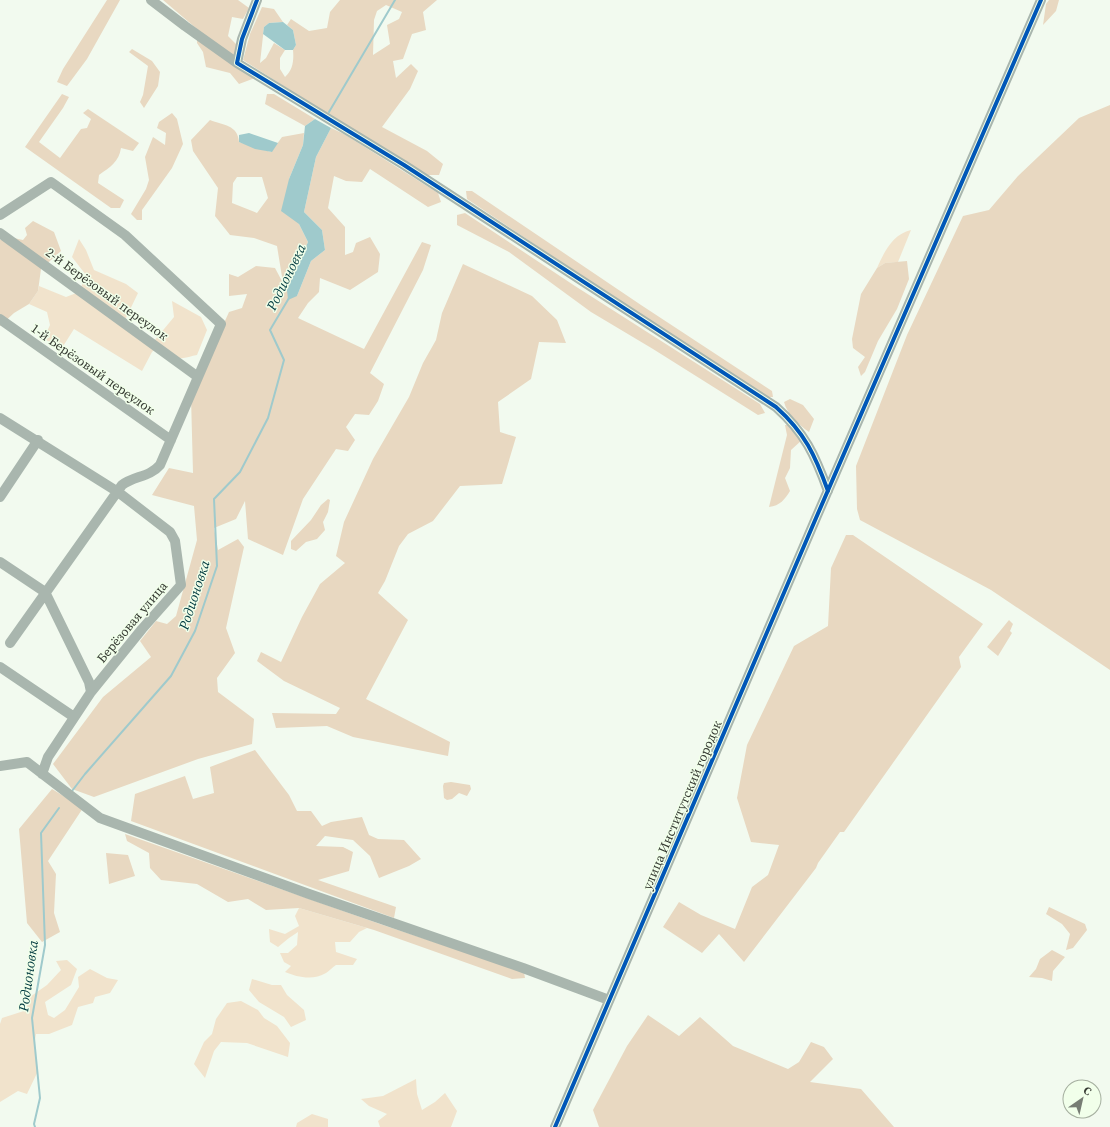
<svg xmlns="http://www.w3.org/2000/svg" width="1110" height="1127" viewBox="0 0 1110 1127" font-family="'Source Serif 4',serif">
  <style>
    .green { fill: #f1e3cc }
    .forest { fill: #e8d8c1; fill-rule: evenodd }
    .water { fill: #9fcacc }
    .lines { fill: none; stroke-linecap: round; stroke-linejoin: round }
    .stream { stroke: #9fcacc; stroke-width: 2 }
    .minor { stroke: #a9b6ae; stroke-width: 10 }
    .cycleway-casing { stroke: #f1ffea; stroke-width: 6 }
    .cycleway { stroke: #0057b8; stroke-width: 4 }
    .labels { text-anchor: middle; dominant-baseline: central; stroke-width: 3; stroke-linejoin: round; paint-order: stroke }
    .street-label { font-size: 13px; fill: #353a32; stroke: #f1ffea }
    .water-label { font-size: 14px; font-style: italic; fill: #003a3f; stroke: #f1ffea }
  </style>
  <rect width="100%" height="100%" fill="#f2faef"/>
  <path class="green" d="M911,230L898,262L885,263L877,268C884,252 893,234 911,230Z
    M79,239L86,250L94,270L126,284L138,293L125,320L154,341L174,317L172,301L201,317L207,330L197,355C191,356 184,359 179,358L157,347L152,352L142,371L74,329L60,351L44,338L50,325L47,312L29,304L38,291L39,286L66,297L79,292L86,275L72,257Z
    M299,908L367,928L359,932L350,942H335L336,952L357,959L353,965H336C333,967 329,971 326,973C313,981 297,977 285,972L291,966L284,962L280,953H288L297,945L298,932L289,938L278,947L270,942L269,929L285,934L299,926L295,916Z
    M67,960L77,969L71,985L45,1002L48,1015L54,1018L65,1010L79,987L78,977L90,969L107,978L118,980L110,993L95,997L93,1003L78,1007L72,1025L49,1034H36L34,1046L38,1071L27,1094L18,1091L0,1102V1024L2,1018L27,1010V999L47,985L61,970L56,961Z
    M252,979L272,985H281L287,995L304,1010L306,1020L291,1027L284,1017L259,1002L249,990Z
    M241,1001L258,1010L264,1018L277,1026L290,1043L288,1057L247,1043L221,1042L214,1051L205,1078L194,1064L204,1042L212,1034L216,1019L227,1003Z
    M416,1079L417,1094L422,1110L435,1102L445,1093L457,1111L451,1127H380L378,1121L387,1114L369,1106L361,1099L383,1096Z
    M312,1114L328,1119V1127H296L297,1123Z"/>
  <path class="forest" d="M107,0H120L87,59L67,86L57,82L63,69Z
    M163,0H238L249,8L243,19L232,17L228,36L239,47L235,65L255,78L239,84L230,73L206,67L203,52L197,43V29Z
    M340,0H437L423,12L426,30L412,34L403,59L393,61L396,78L411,64L418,71L410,89L382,127L427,151L443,164L439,175H428L293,92L243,60L250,34L262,7L274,9L283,22L269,23L264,27L260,63L266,58L274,43L285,50L280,58V69L285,77C293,70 294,60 293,50L296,45L293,30L287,25L291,19L309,31L327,28L330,12ZM386,5L402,12L399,19L387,25L390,44L373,55L374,20L377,11Z
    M1049,0H1059L1056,11L1043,25L1046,4Z
    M132,49L152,61L160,72L158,86L144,108L140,102L143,95L148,66L129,52Z
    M62,94L69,97L63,108L39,142L60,158L81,129L87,128L91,119L83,113L88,109L139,143L133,151L121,148C119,162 110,167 99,175L98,183L124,200L120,208H111L25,147Z
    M267,94H274L315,119L305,126L265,104Z
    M1110,105V670L991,590L860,520L857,509L856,466L907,335L963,216L989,210L1018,176L1079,118Z
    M172,113L177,119L183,144L172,168L142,210V220H137L131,214L146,189L149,180L145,157L153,137L165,145L166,133L157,128L159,122Z
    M210,120C223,125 238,125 239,142L271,152L282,137L304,133L303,145L289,179L299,224L308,242L287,290L297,296L311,261L325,250L322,230L304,212L316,157L331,128L344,134L438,193L441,202L428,207L370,169L362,182L346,181L334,176L328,208L345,227V255L353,252L356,243L370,237L380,254L378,272L350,290L320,278L319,292L308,303L298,318L364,349L422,242L431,245L423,270L370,373L384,384L378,401L369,415L355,414L346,427L355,440L348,451L336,449L303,499L283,555L248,539L245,501L236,519L214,528L218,550L238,539L244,547L226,628L235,653L217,678L218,692L254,719L252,744L198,759L94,797L72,789L53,764L103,697L151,657L140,641L156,621L167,624L176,616L197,540L194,506L152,495L169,468L193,473L191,397L229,312L242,308L247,294L229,296V274L238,277L256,266L275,268L283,283L277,246L254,238L230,235L215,216L218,188L193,151L191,140ZM237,177H262L268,198L257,213L232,203L233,183Z
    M466,191H472L641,305L772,391L773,397H763L467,199Z
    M465,213L575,286L760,404L765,413L758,415L653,349L591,312L509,252L457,225V215Z
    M33,221L54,232L61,251L41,269L38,291L29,304L14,313L0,326V240L9,237L23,240L27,235L25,228Z
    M907,261L909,279L897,309L878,341L865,372L861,376L858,367L865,357L853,348L852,339L861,294L877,268L885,263Z
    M463,264L532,296L557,320L566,343L539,342L531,379L498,402L500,432L516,437L502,484L460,486L433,521L408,534L399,546L385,581L378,593L408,620L366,699L450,742L448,756L353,737L327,726L276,728L272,713L336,714L340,708L284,681L257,661L261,652L281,662L302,617L320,584L345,563L336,556L344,522L373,459L409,397L423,363L436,340L442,313Z
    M790,399L803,405L814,419L809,432C799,425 787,414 784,402Z
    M785,425H791L802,440L791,450L790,468L785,478L790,491C785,499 780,506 769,507L787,435Z
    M328,499L330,500L328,512L323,522L325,530L317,539L306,542L296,551L291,549V541L311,520L321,505Z
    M846,535H853L983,624L959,657L961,667L844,832H840L818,863L816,868L744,962L719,934L702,953L663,927L679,902L701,915L735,929L752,887L768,875L779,845L751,842L737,798L747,745L794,646L828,626L831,568Z
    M1009,620L1013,624L1010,631L1012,633L998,656L987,647Z
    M255,750L289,795L297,811H311L322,826L331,822L362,817L369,835L378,839L404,840L421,859L409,866L379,878L370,856L353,840L325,836L316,846L343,847L353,852L349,871L318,880L396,907L394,918L131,821L135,794L185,776L193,799L214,793L210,767Z
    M451,782L470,785L471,789L467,796L459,793L452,799L447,800L444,798L443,786L444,783Z
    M52,789L83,808L48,861L56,874L54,913L60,932L42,942L27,923L19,829Z
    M125,834L380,924L524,972L525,978L512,979L374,930L299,908L266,910L248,899L228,902L197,884L161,880L150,868L149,853L127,841Z
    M106,853L128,855L135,876L109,884Z
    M1049,907L1085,924L1087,930L1073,948L1066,950L1070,934L1062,924L1046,914Z
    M1052,950L1065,957L1053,971L1052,981L1042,978L1029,977L1036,969L1040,959Z
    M648,1015L679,1036L700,1017L733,1046L788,1069L799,1062L811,1042L824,1047L833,1059L810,1082L861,1089L894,1127H599L593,1110L627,1046Z"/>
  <path class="water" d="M283,22L293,30L296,45L293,50H285L263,34L264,27L269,23Z
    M315,119L331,128L316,157L304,212L322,230L325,250L311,261L297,296L288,300L287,290L308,242L299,224L281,211L289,179L303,145L305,126Z
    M249,133L278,143L272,152L255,149L239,142V135Z"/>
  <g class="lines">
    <path class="stream" d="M329,112L395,0
      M72,791L85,774L171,676L195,631L217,566L214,499L240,472L268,418L284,360L270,330L289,298
      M35,1127L34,1124L40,1098L32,1018L45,945L41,833L59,808"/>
    <path class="minor" d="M151,0L185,26L237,63
      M257,0L242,39L237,63L404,165L776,407C805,433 815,455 828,491
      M0,215L51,182L125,235L221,324L160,465C150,477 134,476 122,485L10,643
      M0,233L198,377
      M0,319L171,440
      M0,418L118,492L170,532L175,541L181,585L142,629L91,692L48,757L42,774
      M0,497L38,440
      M0,562L45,592L89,682L91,692
      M0,667L74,717
      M0,766L27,762L100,818L309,894L523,968L609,1000
      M555,1127L816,518L1041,0"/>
    <defs>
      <path id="cycleway" d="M257,0L242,39L237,63L404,165L776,407C805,433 815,455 828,491
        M555,1127L816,518L1041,0"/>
    </defs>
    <use href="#cycleway" class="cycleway-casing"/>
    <use href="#cycleway" class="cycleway"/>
  </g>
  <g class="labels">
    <g class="street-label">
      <text transform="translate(107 294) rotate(36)">2-й Берёзовый переулок</text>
      <text transform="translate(93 369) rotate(35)">1-й Берёзовый переулок</text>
      <text transform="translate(132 622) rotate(-50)">Берёзовая улица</text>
      <text transform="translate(682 805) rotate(-67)">улица Институтский городок</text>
    </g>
    <g class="water-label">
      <text transform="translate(286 277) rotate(-64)">Родионовка</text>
      <text transform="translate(194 595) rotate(-72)">Родионовка</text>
      <text transform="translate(28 976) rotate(-82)">Родионовка</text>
    </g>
  </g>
  <g transform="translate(1082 1099) rotate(34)"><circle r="19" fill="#f1ffea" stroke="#a6b0a0"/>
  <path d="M0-3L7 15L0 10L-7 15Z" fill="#777d74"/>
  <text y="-6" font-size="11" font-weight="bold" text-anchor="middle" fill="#353a32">С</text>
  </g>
</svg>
